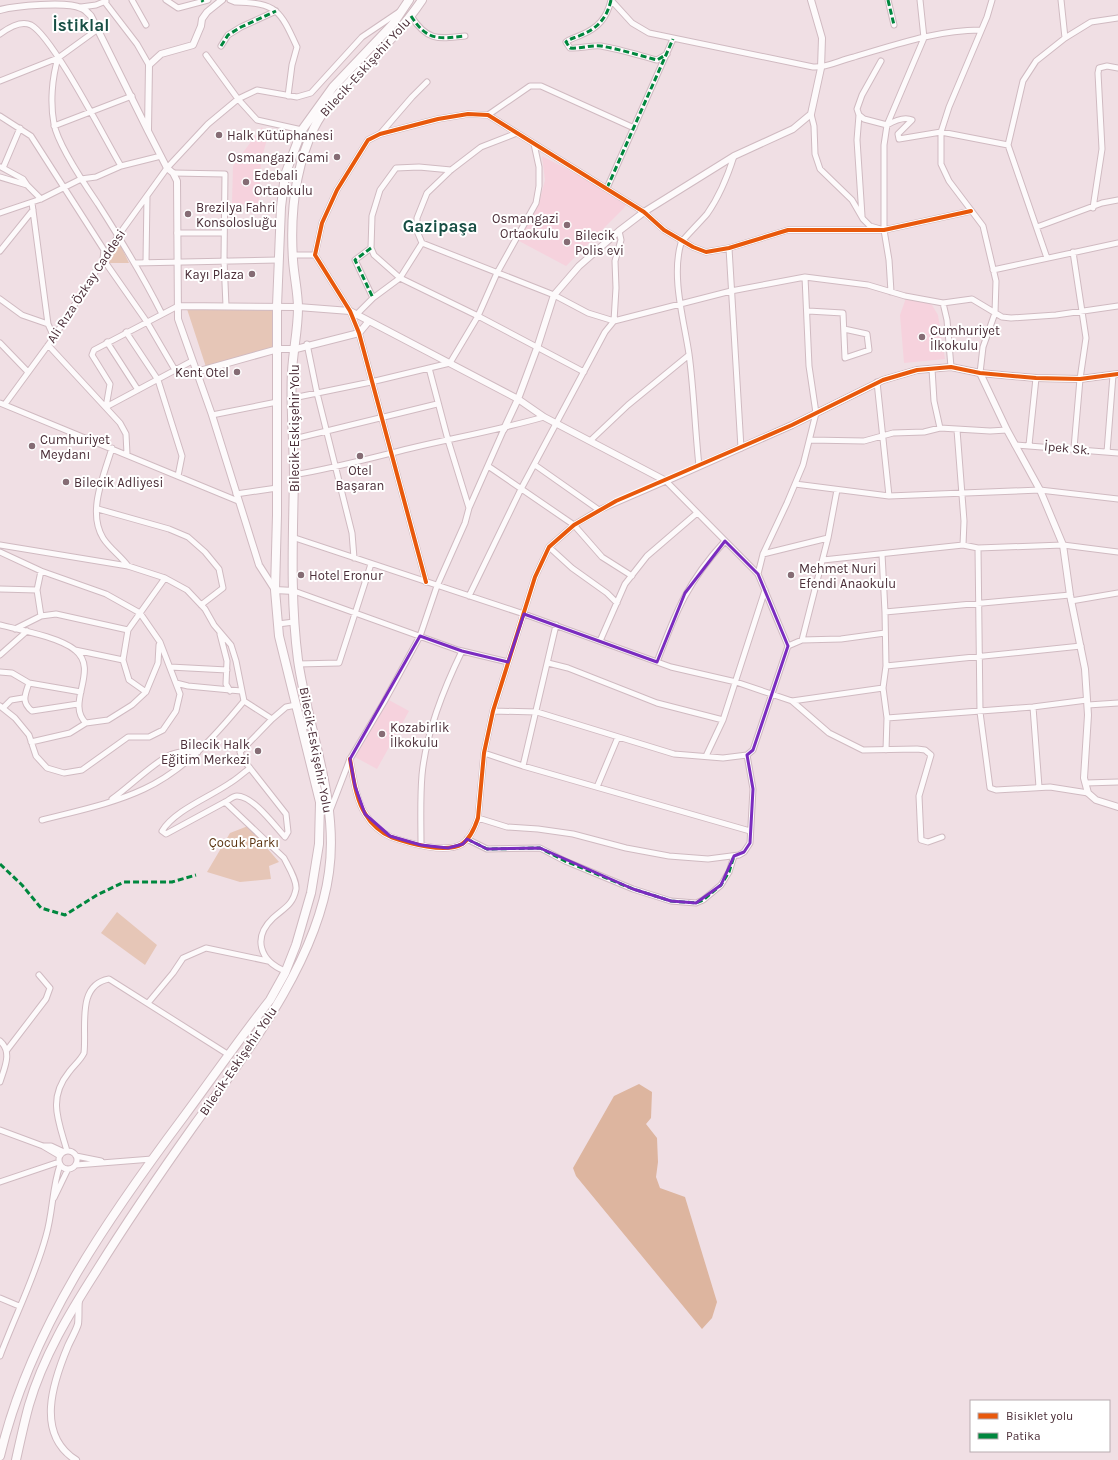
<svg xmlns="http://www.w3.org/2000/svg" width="1118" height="1460" viewBox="0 0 1118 1460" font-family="Karla,sans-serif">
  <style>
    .built { fill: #f6d2dd }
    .green { fill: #e6c6b7 }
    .forest { fill: #ddb59f }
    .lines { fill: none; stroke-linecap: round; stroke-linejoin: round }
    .minor-casing { stroke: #d0bac1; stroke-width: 7 }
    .tertiary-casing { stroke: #d0bac1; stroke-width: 8 }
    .primary-casing { stroke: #d0bac1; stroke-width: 10 }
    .minor { stroke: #fdfafb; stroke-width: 5 }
    .tertiary { stroke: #fdfafb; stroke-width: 6 }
    .primary { stroke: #fdfafb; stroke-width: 8 }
    .quiet { stroke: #00873e; stroke-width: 3; stroke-dasharray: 6 3; stroke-linecap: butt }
    .cycleway-casing { stroke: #fff; stroke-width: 6 }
    .cycleway { stroke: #e8590c; stroke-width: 4 }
    .marked { fill: none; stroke: #7b2cbf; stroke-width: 3; stroke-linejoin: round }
    .poi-dot { fill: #856c74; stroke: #fff; stroke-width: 1.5 }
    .labels { text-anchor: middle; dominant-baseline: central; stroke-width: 4; stroke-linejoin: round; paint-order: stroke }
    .street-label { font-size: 13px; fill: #4b2e38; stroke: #fff }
    .poi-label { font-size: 13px; fill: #4b2e38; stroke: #fff; text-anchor: start }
    .park-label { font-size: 13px; fill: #5b3411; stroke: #fff }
    .district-label { font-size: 17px; font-weight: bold; fill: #174e44; stroke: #fff }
  </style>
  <rect width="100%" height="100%" fill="#f0dfe4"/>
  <path class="built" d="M262,127L267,139L261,161L259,206L232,203L233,166Z
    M542,156L628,201L624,208L566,266L519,241L540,199L545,180Z
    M906,298L922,300L932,305L938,315L945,359L904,363L900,315Z
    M387,699L409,711L377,769L355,757Z"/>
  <path class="green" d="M119,242L129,263H107Z
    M273,308L272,348L206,367L187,309Z
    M248,826L279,862L269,866L271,879L240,882L207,872L230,833Z
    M117,912L157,945L145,965L101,933Z"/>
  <path class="forest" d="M639,1084L652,1092L651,1118L646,1124L657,1138L658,1162L656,1177L660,1188L685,1197L717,1302L712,1318L702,1329L576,1176L573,1168L614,1096Z"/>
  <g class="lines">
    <defs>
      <path id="minor" d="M132,0L146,25
        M166,0L178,8L208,0
        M230,0L235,2C277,3 280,10 297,47L292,65L288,96
        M611,0L632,23L649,33L813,67C827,68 840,60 854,57C895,45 937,30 980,30
        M611,0C607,18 598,28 581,35C575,38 571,38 566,42L570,48C580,49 590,45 601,46C619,49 638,55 657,60L667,54
        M888,0L894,25
        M1061,0L1065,38
        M104,1L137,44L149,65
        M81,7L96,5L106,1
        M411,16C427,41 438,39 465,36
        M0,34C8,28 21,20 31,25C53,37 105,139 121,166
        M221,46L228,35L241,27L276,11
        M206,55L238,99L257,120L302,130
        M58,58C52,78 50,103 54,124C58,145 85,185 98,204C121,240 143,276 162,314
        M0,81L58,58L98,29
        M811,114L814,126L815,154L820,169L852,200L863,219L870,226L884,230L889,260L891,292
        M488,115L530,86H541L634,128
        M859,115L864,119L887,125C894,121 904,116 912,120L898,134L899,139L941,132L1008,145
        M0,116L31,136L104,250L103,259L147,322L175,370
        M54,126L132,96
        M517,133L481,147L451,170L427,193L417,218V231L422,243L554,295L588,313L614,321L616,288L615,261L621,240L619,231
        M380,134L412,97L427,82
        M1,167L23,179L27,185
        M3,168L20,128
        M451,170L419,167L396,168L380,190L372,216L371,248L374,255L400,278L478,316L584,372
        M173,173L225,174L224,260L226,306
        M0,177L27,185L41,199
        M607,188L673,39
        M32,203L48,324L54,337
        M1093,208L1102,149L1098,73L1099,68L1107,66L1118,68
        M0,213L41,199L81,179L96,177L121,166L161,156
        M862,216L857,140L859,115L857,109L862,95L881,61
        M1037,227L1102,203L1118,200
        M884,230V145L887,125L924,38L920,0
        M177,233H224
        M371,248L355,260L373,298
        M729,248L741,448
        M0,251L33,210
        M1073,252L1086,338L1080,379L1074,448
        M293,255H315
        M1047,258L1008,145L1023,81L1036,61L1065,38L1091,22L1118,18
        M146,262L147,196
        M135,263L278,260
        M993,270L1118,243
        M0,299L22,315L48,324
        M943,303L947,320L951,367
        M808,311L843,313L845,358L869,350L867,334L844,329
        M356,315L373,298L400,278L422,243
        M126,332L158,380L182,456L178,476
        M107,342L138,390
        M0,343L28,372
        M307,344L317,393L352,533L354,558
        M48,345L120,423L126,434L127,454
        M429,368L448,440L469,508
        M932,369L934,401L940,428
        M980,373L983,347L995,313L996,281L983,226L949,181L941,164V132L949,107L987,17L992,0
        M877,382L889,496
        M293,398L371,382L450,363L478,316L497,273L536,203L539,186V167L534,144
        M0,403L238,501
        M5,404L54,337L118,236L167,168L208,124L238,99L257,90L297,97L311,93L362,37L399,12
        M106,407L110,384L92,355L94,350L178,306
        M106,407L192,361
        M212,415L277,402
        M957,430L964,521L963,545
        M294,439L437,404
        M591,440L628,405L689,355
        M810,440L864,441L893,433L924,432L940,428L990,431L1007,430
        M1015,445L1118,453
        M1029,445L1036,378
        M112,448C104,475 87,512 103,538C110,549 121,556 128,566
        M1107,452L1113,375
        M535,465L599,510
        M488,466L574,525L602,557L632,576
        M699,466C695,429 694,391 689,354C684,320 671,277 681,243C682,240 703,219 707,214C719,197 728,175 734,156
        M294,475C335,468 375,457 416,447C459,437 502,429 544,417
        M795,484L889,496L1040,490L1118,499
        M236,494L277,488
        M98,509L169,529L188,537L205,552L219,569L223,588L201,605
        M292,537L524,614L671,667L736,682L792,701L883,688
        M0,545L128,566L165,578L187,590L205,609L214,625L231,645L236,661L244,701L272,719L286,707L296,705
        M549,547L572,568L607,593L617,603
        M978,548L980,712L990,788L996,790L1050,787L1088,793
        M0,552L41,571L106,594L140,613L160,642L180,694L176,711L163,730L149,737H128L82,770L64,773L47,768L36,756L29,735L15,718L0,706
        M763,554L828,538
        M882,554L885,612L886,666L883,688L887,718L886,750
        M823,560L963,545L978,548L1063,545L1118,552
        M41,571L37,590L41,616
        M758,574L763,554L787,503L803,465L816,413L809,366L805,277
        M426,582L359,333L350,311L315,255L322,223L337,190L368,140L380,134L438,119L468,114L488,115L644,212L664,230L693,247L706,252L729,248L788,230H884L971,211
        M0,589L37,590
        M294,591L458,650L508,662
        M469,596L521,489L605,332L614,321L731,291L805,277L868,285L905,296L943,303L972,299L1002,317L1011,318L1056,315L1118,306
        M1071,601L1118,593
        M885,612L1070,595
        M278,624L294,622
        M0,625C20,630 59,637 75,650C100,670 65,703 86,723L108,720L132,705L146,692L158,663L159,645
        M15,629L41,616L56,614L128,630
        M220,634L227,661L226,684L230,691
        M802,640L828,538L837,490
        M600,641L625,584L647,556L697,513
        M75,650L123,660
        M0,655L27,631
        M657,662C676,611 688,581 725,541
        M548,663L568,668L657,703L723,720
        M298,664L339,663L371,564
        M886,666L1081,646
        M170,667L227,670
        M0,672L12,673L29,683L81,692
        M29,683C25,695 21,702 32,711L78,704
        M176,683L188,686L241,691
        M146,692L129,680L123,660L128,630L165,578
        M792,701L829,733L863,750L917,749L925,750L931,755L919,796L921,840L928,842L942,837
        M1088,705L1118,703
        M4,707L11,700L23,698
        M1033,707L1039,787
        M493,711L537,712L674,754L723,758L747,755L753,750L788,646L802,640L841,639L885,633
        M887,718L1033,707L1087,700
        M272,719L240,752L242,758L286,814L288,832L285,837C274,825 253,796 237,796C233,796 229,800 225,802L284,858C288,866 297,880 296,889C293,905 284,908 273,918C252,938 260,961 285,971
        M31,742L70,733L86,723
        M484,753L523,766L750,831
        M706,756L723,720L765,590
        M350,759C353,776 356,801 366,815C371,824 381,833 391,837C408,843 446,854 462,844C470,839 475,827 478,818L484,753L493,711L535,577L549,547L574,525L599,510L666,481L758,574L788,646
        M523,766L556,625
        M1086,783L1118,782
        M597,787L618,737
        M112,799C128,788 154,762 170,755C178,751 189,751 198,752
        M225,802L166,834L162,831C175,810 210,797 230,783C237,779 243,773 250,768
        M330,811L350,759L384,702L420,636L437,586L465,523L469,508L504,429
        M478,818L507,827L538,829L573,834L626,848L669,856L708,859L739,855L744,852L750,843L753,789L747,755
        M42,820C76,811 112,804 144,789C185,770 216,735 244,701
        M467,839L487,849L540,848L565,861L633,889L671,901L696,903L703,900L721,885L729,872L734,856
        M421,845C421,822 420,799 422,775C426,732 443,690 462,651
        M148,1003L173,973L183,958L206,948L268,961
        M0,1041C13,1052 4,1069 0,1082
        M7,1050L46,999L50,988L39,975
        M0,1130L43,1146L60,1156
        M44,1146H51L64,1152
        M67,1151C59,1122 47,1099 69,1072C74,1065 80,1061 84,1053C87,1027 76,985 109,979L229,1055
        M59 1160a9 9 0 1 1 18 0a9 9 0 1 1-18 0Z
        M76,1156L101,1161
        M76,1165L152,1159
        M0,1182L59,1162
        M54,1198L68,1169
        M0,1298L19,1306
        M0,1356C15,1316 35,1277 46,1236C53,1212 52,1188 60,1165"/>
      <path id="tertiary" d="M0,10C15,6 67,1 81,8C85,9 88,13 91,16L148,131L167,168L173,173L177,181L178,319L212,415L259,565L275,590L294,591
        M148,130L149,65L161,54L193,45L201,26L202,19L207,12L222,0
        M178,306L298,307L350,311L518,399L544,417L666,481L792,425L883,380L917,370L951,367L980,373L1036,378L1080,379L1118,374
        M196,372L278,349H296L359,333L369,321
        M980,373L1007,430L1040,490L1063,545L1070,595L1085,669L1088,715L1084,778L1088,793L1096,800L1118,807
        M504,429L518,399L537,348L554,295L579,266L619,231L644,212L734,156L793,129L811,114L821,68L822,38L811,0
        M76,1460C35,1434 53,1382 68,1346C71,1339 76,1331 78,1324C79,1316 78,1307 79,1300"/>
      <path id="primary" d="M0,1456C30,1329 108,1218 185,1115C213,1077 240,1038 270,1000L285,973L296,945L311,893L319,844L320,802L279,636L275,590L277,515V306L281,207L285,175L302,130L333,87L393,24L409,0
        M16,1460C20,1442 24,1423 29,1405C43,1357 70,1312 97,1270C128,1220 161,1172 195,1124C247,1052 317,962 329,872C339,800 308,730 298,660C290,599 293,537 294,476C294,441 290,406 292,372C293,351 298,330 298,308C298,292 294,276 293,260C290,214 294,170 314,128C325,106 342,90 359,72C382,49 404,27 422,0"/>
    </defs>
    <use href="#minor" class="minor-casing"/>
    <use href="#tertiary" class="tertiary-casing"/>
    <use href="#primary" class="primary-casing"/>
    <use href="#minor" class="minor"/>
    <use href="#tertiary" class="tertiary"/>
    <use href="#primary" class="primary"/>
    <path class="quiet" d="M202,0L203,2
      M611,0C607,18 598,28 581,35C575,38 571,38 566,42L570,48C580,49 590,45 601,46C619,49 638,55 657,60L667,54
      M888,0L894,25
      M411,16C427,41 438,39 465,36
      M221,46L228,35L241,27L276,11
      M607,188L673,39
      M371,248L355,260L373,298
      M467,839L487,849L540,848L565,861L633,889L671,901L696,903L703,900L721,885L729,872L734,856
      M0,864L22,885L41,908L65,915L97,895L124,882H172L196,875"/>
    <defs>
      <path id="cycleway" d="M426,582L359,333L350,311L315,255L322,223L337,190L368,140L380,134L438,119L468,114L488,115L644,212L664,230L693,247L706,252L729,248L788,230H884L971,211
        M350,759C353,776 356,801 366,815C371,824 381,833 391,837C408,843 446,854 462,844C470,839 475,827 478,818L484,753L493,711L535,577L549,547L574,525L616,501L792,425L883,380L917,370L951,367L980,373L1036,378L1080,379L1118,374"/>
    </defs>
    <use href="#cycleway" class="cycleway-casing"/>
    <use href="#cycleway" class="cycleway"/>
  </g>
  <path class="marked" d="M725,541L758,574L788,646L753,750L747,755L753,789L750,843L744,852L734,856L721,885L696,903L671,901L633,889L540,848L487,849L467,839L463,844L448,848L421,845L390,836L365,814L355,786L350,759L420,636L462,651L508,662L524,614L657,662L685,593Z"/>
  <g class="poi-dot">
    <circle cx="219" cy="135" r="4"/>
    <circle cx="337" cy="157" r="4"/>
    <circle cx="246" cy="182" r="4"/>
    <circle cx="188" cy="214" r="4"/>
    <circle cx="567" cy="225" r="4"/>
    <circle cx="567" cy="242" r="4"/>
    <circle cx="252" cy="274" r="4"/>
    <circle cx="922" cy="337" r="4"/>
    <circle cx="237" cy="372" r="4"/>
    <circle cx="32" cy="446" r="4"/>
    <circle cx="360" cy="456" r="4"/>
    <circle cx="66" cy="482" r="4"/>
    <circle cx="301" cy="575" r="4"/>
    <circle cx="791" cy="575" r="4"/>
    <circle cx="382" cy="734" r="4"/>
    <circle cx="258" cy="751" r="4"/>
  </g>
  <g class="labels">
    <g class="street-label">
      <text transform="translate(365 67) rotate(-48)">Bilecik-Eskişehir Yolu</text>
      <text transform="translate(86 286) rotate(-57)">Ali Rıza Özkay Caddesi</text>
      <text transform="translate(294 428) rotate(-90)">Bilecik-Eskişehir Yolu</text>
      <text transform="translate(1067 448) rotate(5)">İpek Sk.</text>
      <text transform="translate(316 750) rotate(79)">Bilecik-Eskişehir Yolu</text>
      <text transform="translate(238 1061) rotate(-56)">Bilecik-Eskişehir Yolu</text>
    </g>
    <g class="poi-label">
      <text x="227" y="135">Halk Kütüphanesi</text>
      <text x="329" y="157" text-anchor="end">Osmangazi Cami</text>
      <text x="254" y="175">Edebali<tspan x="254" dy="15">Ortaokulu</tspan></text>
      <text x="196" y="207">Brezilya Fahri<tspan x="196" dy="15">Konsolosluğu</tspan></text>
      <text x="559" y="218" text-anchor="end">Osmangazi<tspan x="559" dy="15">Ortaokulu</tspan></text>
      <text x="575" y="235">Bilecik<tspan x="575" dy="15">Polis evi</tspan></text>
      <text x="244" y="274" text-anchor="end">Kayı Plaza</text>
      <text x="930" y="330">Cumhuriyet<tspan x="930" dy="15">İlkokulu</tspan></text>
      <text x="229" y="372" text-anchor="end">Kent Otel</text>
      <text x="40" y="439">Cumhuriyet<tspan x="40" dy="15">Meydanı</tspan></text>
      <text x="360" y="470" text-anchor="middle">Otel<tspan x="360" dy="15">Başaran</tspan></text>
      <text x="74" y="482">Bilecik Adliyesi</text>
      <text x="799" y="568">Mehmet Nuri<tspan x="799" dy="15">Efendi Anaokulu</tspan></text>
      <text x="309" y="575">Hotel Eronur</text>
      <text x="390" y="727">Kozabirlik<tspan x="390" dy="15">İlkokulu</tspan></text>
      <text x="250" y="744" text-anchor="end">Bilecik Halk<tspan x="250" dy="15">Eğitim Merkezi</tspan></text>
    </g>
    <g class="park-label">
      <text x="244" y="842">Çocuk Parkı</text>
    </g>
    <g class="district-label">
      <text x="81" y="25">İstiklal</text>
      <text x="440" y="226">Gazipaşa</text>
    </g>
  </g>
  <rect x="970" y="1400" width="140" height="52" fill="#ffffff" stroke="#b7abaf"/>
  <rect x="978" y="1413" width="20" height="6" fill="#e8590c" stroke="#b7abaf"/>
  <text x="1006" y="1420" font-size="12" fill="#4b2e38">Bisiklet yolu</text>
  <rect x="978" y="1433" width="20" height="6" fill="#00873e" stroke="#b7abaf"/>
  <text x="1006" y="1440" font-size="12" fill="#4b2e38">Patika</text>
</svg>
